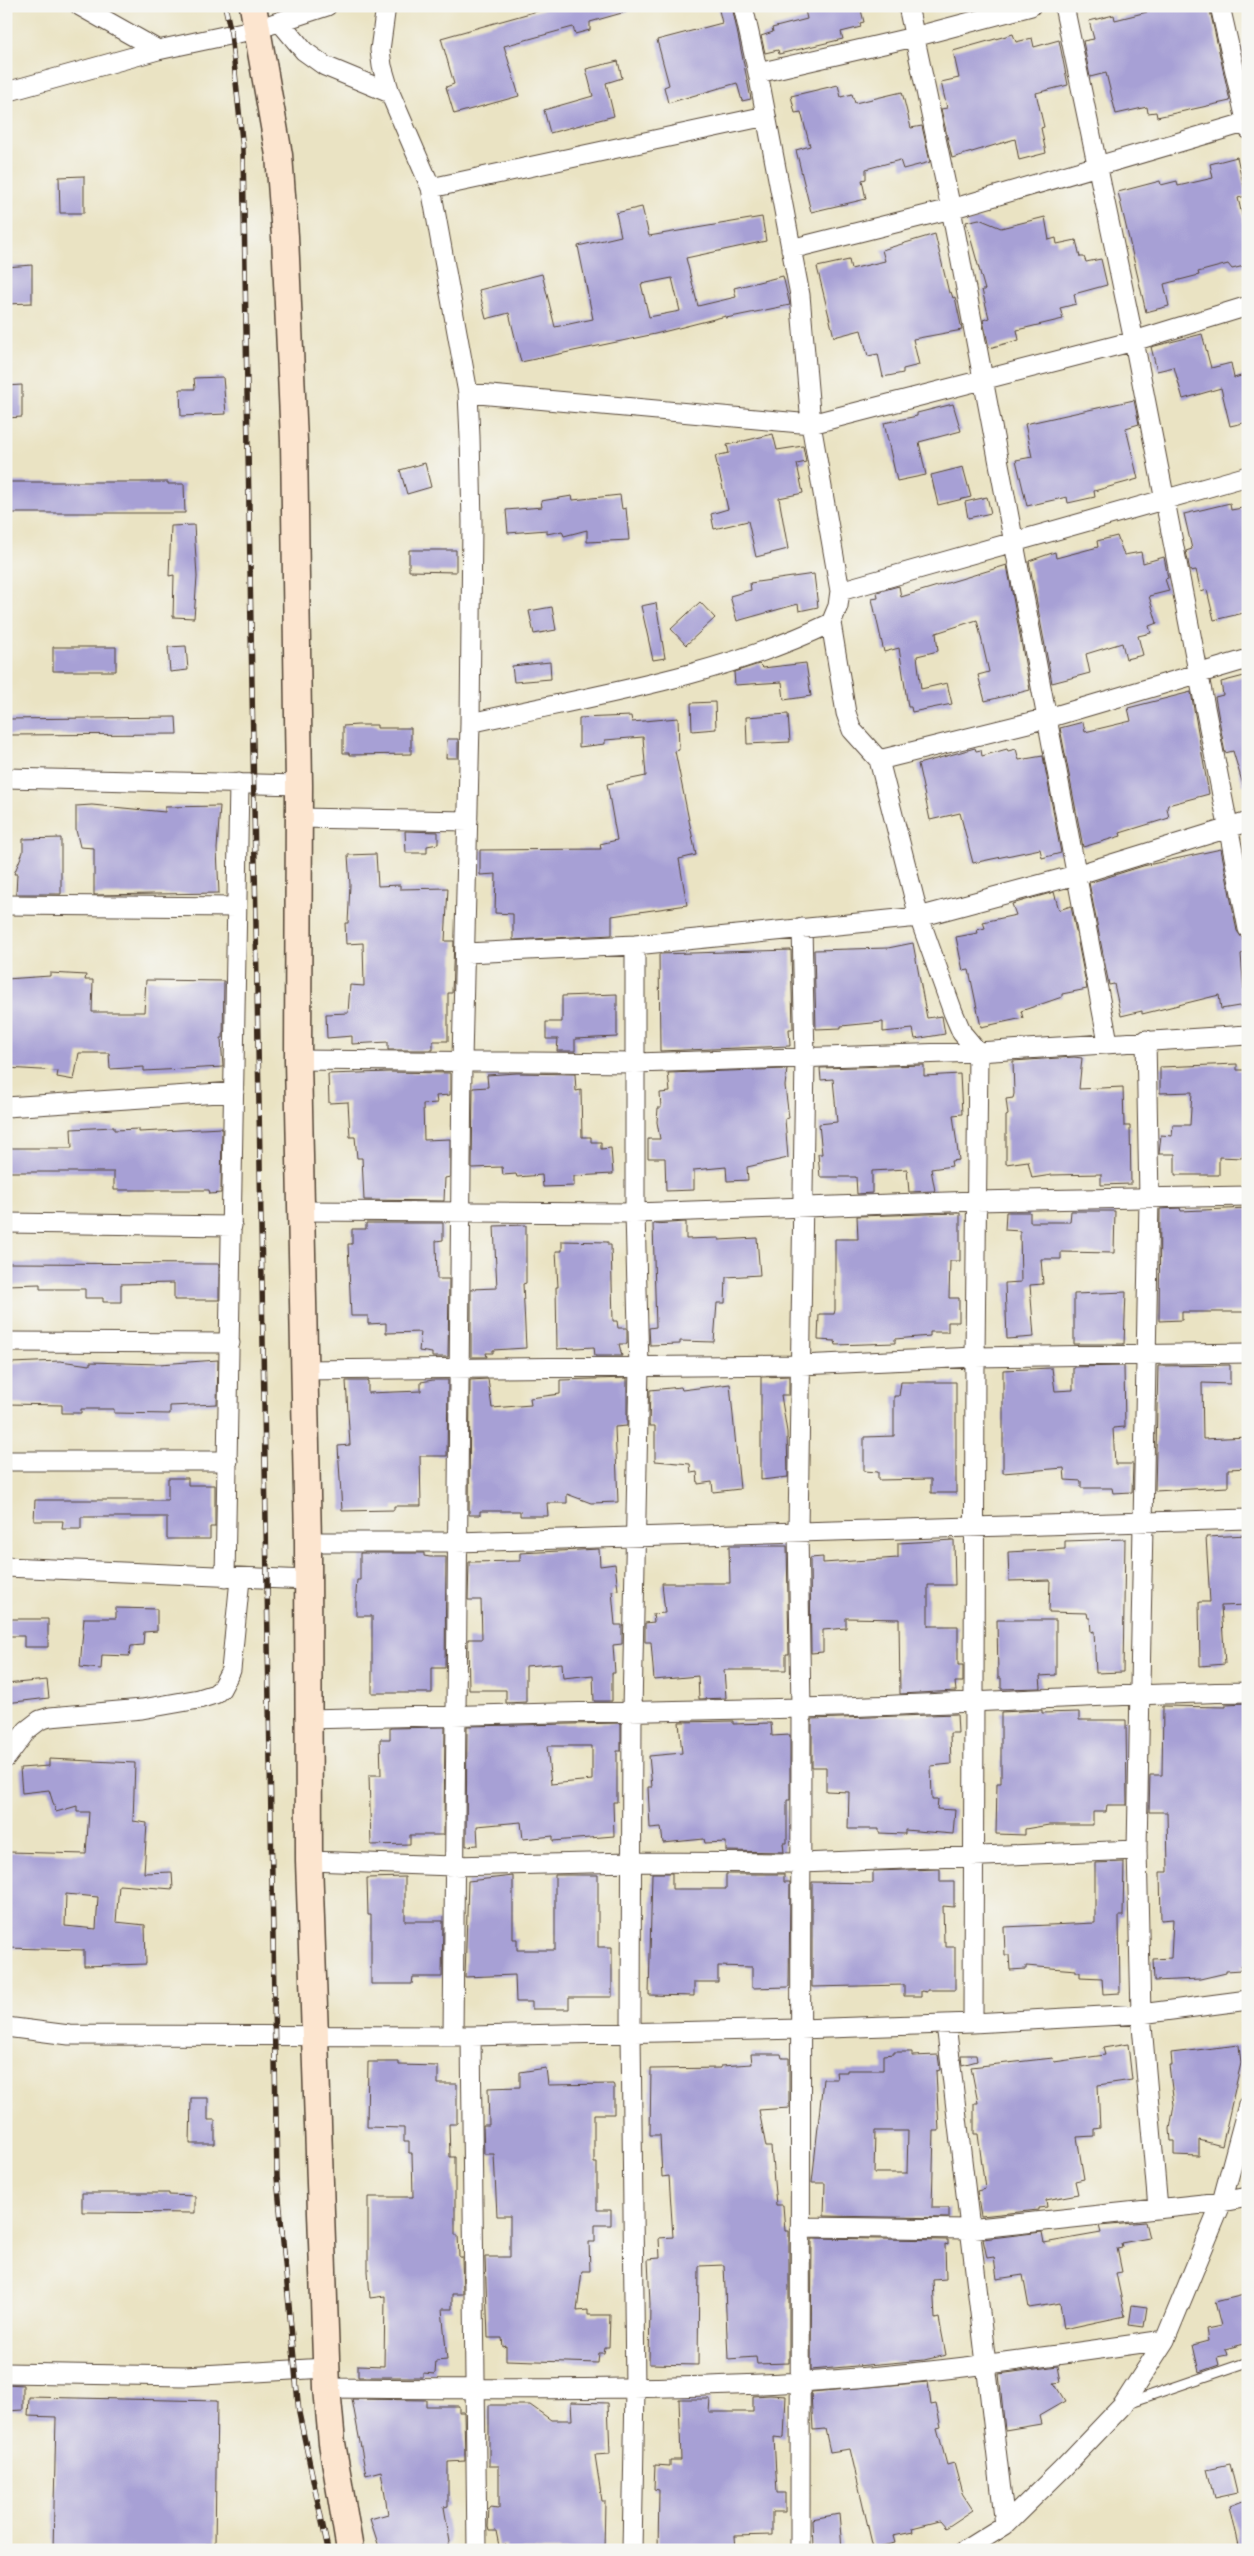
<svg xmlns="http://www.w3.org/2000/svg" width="1254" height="2556" viewBox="0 0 1254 2556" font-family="Pangolin,sans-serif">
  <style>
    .building { fill: #a7a0d5; fill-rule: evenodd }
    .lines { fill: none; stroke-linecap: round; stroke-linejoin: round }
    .lane-casing { stroke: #554637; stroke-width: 11 }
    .street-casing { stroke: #554637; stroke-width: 21 }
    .secondary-casing { stroke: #554637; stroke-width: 29 }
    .lane { stroke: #fff; stroke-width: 9 }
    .street { stroke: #fff; stroke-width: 19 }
    .secondary { stroke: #fce5cf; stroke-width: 26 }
    .rail-casing { stroke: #3b2a1e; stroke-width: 5.5 }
    .rail { stroke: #f6f6f2; stroke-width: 4; stroke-dasharray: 11; stroke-linecap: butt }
  </style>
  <rect width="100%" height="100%" fill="#f6f6f2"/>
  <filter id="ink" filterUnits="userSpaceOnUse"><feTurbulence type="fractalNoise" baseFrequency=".02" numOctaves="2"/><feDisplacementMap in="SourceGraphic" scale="10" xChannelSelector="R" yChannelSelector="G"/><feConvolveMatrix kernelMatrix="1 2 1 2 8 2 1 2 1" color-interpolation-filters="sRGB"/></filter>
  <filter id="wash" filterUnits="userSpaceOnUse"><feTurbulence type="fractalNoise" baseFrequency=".0096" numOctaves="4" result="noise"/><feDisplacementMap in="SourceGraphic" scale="20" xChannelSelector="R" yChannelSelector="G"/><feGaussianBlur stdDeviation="1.12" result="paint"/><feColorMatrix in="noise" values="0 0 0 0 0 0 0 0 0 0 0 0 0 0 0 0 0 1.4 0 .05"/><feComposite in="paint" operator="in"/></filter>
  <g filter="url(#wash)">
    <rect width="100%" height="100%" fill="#eae3c3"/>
    <g id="blocks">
      <path class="building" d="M555,6H628L629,11L590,22V30L575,34L573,27L504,46L519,96L454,114L446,87L454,84L441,38Z
        M718,6H732L751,99L742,101L737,83L668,103L664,87L669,85L657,40L722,23Z
        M804,6H860L864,22L860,23L861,27L841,32L843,39L779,54L778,50L765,53L761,36L773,32L772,28L807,19Z
        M1146,6H1209L1230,101L1157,117L1156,112L1148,113L1147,107L1116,114L1106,73L1090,77L1083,41L1094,39L1089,21L1114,15L1115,20L1147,12Z
        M1013,34L1016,42L1032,38L1034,47L1059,40L1068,85L1036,93L1044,127L1041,128L1046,153L1019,160L1015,139L952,158L941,109L947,108L941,82L959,78L953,51Z
        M1248,47V77L1241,48Z
        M618,61L622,78L606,83L614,116L550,133L544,110L593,96L586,69Z
        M838,85L841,97L852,94L855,103L902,92L911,128L922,126L930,162L903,169L900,160L866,169V179L862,180L866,199L811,212L796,150L810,146L801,112L795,113L791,96Z
        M1237,157L1246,196L1238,198L1248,241V265L1232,269L1228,264L1198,272L1199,275L1164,284L1169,306L1146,312L1118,192L1160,181L1161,185L1177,181L1178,186L1213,178L1210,164Z
        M84,176V213H60L59,177Z
        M642,207L649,236L762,217L766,241L686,258L698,306L736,297L734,288L783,276L790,305L726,318V316L655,334L521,362L509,313L486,319L479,290L542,274L555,327L593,319L578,246L621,236L616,213ZM672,278L680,311L649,317L641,284Z
        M1045,217L1049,240L1056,238L1057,244L1076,240L1080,257H1084L1086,262L1101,259L1107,285L1074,294L1076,304L1060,308L1063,319L1017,330L1019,340L989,348L983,320L989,318L982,290H985L966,222L979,219L1001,228Z
        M935,234L949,293L951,292L953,298L955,297L962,330L913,339L919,365L903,369V373L883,377L878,354L868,356L861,330L834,337L817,267L849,260L851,269L885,261L882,250Z
        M32,265V303L6,304V267Z
        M1202,334L1211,368L1231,363L1234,378L1248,374V422L1230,426L1221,388L1183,399L1174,367L1157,371L1151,347Z
        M223,377L226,414L181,416L180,389H195L194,378Z
        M22,385V417L6,418V386Z
        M1134,400L1139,424L1126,428L1138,479L1094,491L1095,497L1068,503L1067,497L1027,506L1016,460L1032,457L1025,424Z
        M953,404L961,431L919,442L926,475L897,481L884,423L917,416V413Z
        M773,434L777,450L803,446L806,462L797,464L803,493L779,498L788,549L756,557L748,521L714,529L711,514L728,509L715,456L729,453L727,445Z
        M425,463L431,487L407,494L400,470Z
        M963,467L971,497L938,505L931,475Z
        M6,482H168V484H184L185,513H6Z
        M620,495L622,509L626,508L629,540L587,542V530L564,536L562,531L547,534V530L508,533L506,510L542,507L541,501L572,496L573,500Z
        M987,497L991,513L968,518L965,502Z
        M1230,503L1231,510L1248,507V612L1214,620L1207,590L1201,592L1196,570L1190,571L1186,551L1192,549L1184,514Z
        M194,525L197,577L194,618L173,617L174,575L169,576L171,526Z
        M1117,536L1124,555L1141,552L1143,563L1164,557L1168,578L1165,579L1169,591L1149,596L1157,623L1149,626L1151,633L1138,636L1143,655L1126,659L1122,643L1086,654L1090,673L1052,683L1029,561L1055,552L1056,558L1098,547L1097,541Z
        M409,550H456V572L409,571Z
        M1007,565L1030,690L985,701L978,675L989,672L977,620L936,633L938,651L917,656L921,689L947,683L952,704L912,712L911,707H908L899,648L884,652L872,599L878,598L877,592L895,587L899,586L901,597Z
        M814,574L818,607L799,611L798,604L737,621L730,596L751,590L750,583Z
        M700,602L715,618L686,645L671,629Z
        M656,603L665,658L653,660L641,606Z
        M552,607L556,630L534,634L529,611Z
        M186,646L188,670L170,672L168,647Z
        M53,647H116V671H53Z
        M550,662L551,679L514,682L512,666Z
        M806,663L811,696L784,700L782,682L735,685L734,672L759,664L763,668Z
        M1248,675V784L1243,785L1233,751L1225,753L1215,697L1223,695L1221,682Z
        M1191,692L1209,794L1168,805L1167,808L1169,818L1120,833L1121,836L1083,847L1060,728L1083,722L1085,732L1131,721L1128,708Z
        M715,702L716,729L692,731L691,703Z
        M788,714L790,742L747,744L746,717Z
        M631,716L632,722L678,718L679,750L675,751L696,855L679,859L687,905L612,916V935L513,940V914L495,913L496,874L480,875V850L601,849L600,844L617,840L607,784L646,776L643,737L605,740V744L579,747V718Z
        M176,717L177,734L6,735V719Z
        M358,725H377V728H411V754L349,755V753H343V726Z
        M447,739H458V758H446Z
        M975,748L976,751L981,750L982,756L1007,749L1008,751L1016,749L1019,760L1043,756L1061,853L1042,858L1040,849L973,863L960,813L930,820L918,764Z
        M92,805L165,812V807L220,806L217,849L219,893L94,895V848L80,847L76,830V806Z
        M405,831L438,832V844L427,846V853H406Z
        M61,838V894H16L17,874H14L23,852V839Z
        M1221,849L1237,931L1243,939L1247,952L1241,954L1245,1005L1221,1009L1219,995L1142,1014V1011L1121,1016L1114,984L1109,985L1089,883L1143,866Z
        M376,854L378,886L400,885V889L448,888L445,941H454L452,993H448V1041H433V1050H388V1042L352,1044V1036L327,1038L326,1014L348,1013L350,985L364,986L363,943L346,944L345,923H348L350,885L348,855Z
        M1054,892L1059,910L1071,906L1087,989L1062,994V997L1021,1011L1023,1018L981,1027L969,970L963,971L956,937L978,933L977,930L985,928L983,922L1016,915L1012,904Z
        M913,943L927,1018L942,1016L945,1034L915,1039L913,1029L883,1032V1022L841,1026V1028L816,1029L814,950L888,948Z
        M791,950L793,1029H789L790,1046L660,1051L659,954Z
        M50,973L86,975L85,980H93L92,1012H144L146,980L224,981L223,1038H221L223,1067L144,1071V1067L110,1069L109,1053H79L74,1080L57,1077L58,1071L6,1068V979L50,976Z
        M617,994V1037L575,1039V1051H557L558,1039H546V1022H562V996Z
        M1074,1057L1082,1058L1079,1089L1123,1087L1124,1126H1130L1131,1184L1101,1185V1174L1052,1175L1032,1178L1028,1161L1006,1164V1116L1008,1115L1006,1099L1013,1098L1014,1094L1013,1061Z
        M1237,1064V1070H1248V1142H1244L1242,1158L1219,1157V1175H1175V1154H1159L1161,1135L1172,1136L1173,1125H1190L1192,1092L1160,1093V1067Z
        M924,1065V1076L960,1074L962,1114L953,1115L959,1160L951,1161L952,1166L931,1169L935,1191L909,1192L907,1169L872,1171V1193L857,1194L856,1177H820L818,1154H822L819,1124L837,1122L833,1079L821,1080L820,1068Z
        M787,1069L785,1086L789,1118L785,1119L788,1158L747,1167L748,1180L727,1181L726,1167L694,1170V1190L666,1191L665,1158H648V1139H660L657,1122L658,1108H661L660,1093L670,1092L668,1073Z
        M389,1072L450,1073V1095L436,1096L437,1103L423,1104L424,1140L450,1139V1177L445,1178L444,1201L364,1200L362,1158H357L355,1137H350L348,1102L329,1103L328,1074Z
        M517,1073L575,1074L576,1091L581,1090L582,1137H591V1142H601V1149L611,1148L613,1174L574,1176V1186L543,1187L542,1175L517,1177L516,1174L503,1175L502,1167L472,1168L473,1088L488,1087L487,1075Z
        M114,1127V1130L139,1129V1132L222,1128L221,1193L210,1194L209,1190H114V1172H6V1148H72L71,1129Z
        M1180,1208L1181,1211L1248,1208V1312H1182V1320L1159,1321L1160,1209Z
        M1071,1211H1115L1114,1253L1061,1252V1259H1041L1043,1284L1030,1285L1034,1337L1007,1339L1005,1283L1021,1282L1020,1231L1005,1230L1006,1212H1030V1222H1070Z
        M960,1213V1261H950L949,1298H959V1322H948V1332H930V1336L895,1339V1343L836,1345L835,1341L818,1340L819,1314H834L835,1310V1239H858L857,1216Z
        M686,1222V1239L719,1238V1240L757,1238L760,1275L726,1277L725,1303H717L714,1342L680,1341V1344L650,1345L649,1328L656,1327L653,1224Z
        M366,1223H443V1240L436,1241L437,1279H449L448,1357H432V1353L419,1351L421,1332L386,1333V1323L368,1324V1316H351L348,1244H352V1229H366Z
        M526,1225V1283L523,1284L526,1348L493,1350V1353H486L487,1357H471V1289L497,1288L494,1226Z
        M562,1241L608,1242V1245H611L613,1321H617L618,1328H627V1344H619L622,1356H595L594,1347L557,1349L556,1287H558L556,1251H562Z
        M6,1263L219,1264V1300H174V1283L121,1284V1302H103V1298H85V1289H40V1284L6,1285Z
        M1126,1292L1124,1344H1074V1294Z
        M218,1360L217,1404L170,1406V1414L114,1413V1409H81V1413H62V1405L6,1404V1364L11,1363L60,1361L90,1365V1362L159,1364Z
        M1230,1365V1384L1202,1383L1203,1439L1248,1437V1468L1228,1469V1487L1155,1491L1158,1366Z
        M1124,1366L1125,1427L1113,1428L1115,1464H1133L1132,1492L1113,1493L1112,1488H1081V1481L1065,1480L1064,1468L1003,1473V1370L1052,1368L1055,1391L1073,1390V1367Z
        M789,1376V1395H781L787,1432L788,1477L761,1480V1377Z
        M627,1378V1426L615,1427L618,1502L591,1503L567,1494V1503H547L548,1516H520V1511H480V1515H469L470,1380L488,1379L492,1408L531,1405L530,1398L560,1394V1380Z
        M433,1380H448L447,1456H420L421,1506H394V1510L342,1511L338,1446L350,1445L346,1381H368V1393L421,1391V1382Z
        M901,1382H956V1493H931V1479L878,1480V1472L864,1471V1437L894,1436V1396H899Z
        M730,1384L740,1489L713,1492L712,1482L698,1484L697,1472L691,1473L690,1464L655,1461V1426H649L650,1390L681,1387L682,1390Z
        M168,1478H188V1485H215V1527H210V1539H167V1517H81V1529H62L63,1521H34L35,1500H168Z
        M1248,1535V1605L1221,1606L1225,1664L1200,1666L1199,1602H1210L1206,1537Z
        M1125,1539L1123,1672L1096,1673L1094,1631L1091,1632L1090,1618H1088L1087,1613L1049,1612L1050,1580L1009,1581L1008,1552L1065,1549V1541Z
        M954,1540L955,1585H928V1626H958V1665H963V1682H955L956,1691L900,1694L899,1619L846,1618V1628L823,1630V1652L811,1653L810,1558L823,1557V1563L898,1558V1543Z
        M729,1546H787L789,1654H786V1670H724L726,1698L699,1699L698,1676L654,1680L651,1642H645V1623L654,1622L653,1614L665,1613L662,1583H730Z
        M599,1549L600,1566L615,1564L618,1590L612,1591L615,1625H622V1644L613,1645L615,1673H612V1701H594L593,1675L563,1678L562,1663L526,1666V1702L506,1703V1690H469L468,1639H482L481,1600H468L469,1562L520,1561V1553Z
        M360,1553H424V1556L430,1557H446L445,1668H432V1693H372V1616H356V1593L357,1580H360Z
        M116,1608L157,1609V1631L144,1632L143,1645L131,1646L129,1656L102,1655L101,1669L80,1667L84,1618H116Z
        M6,1619H48V1647H24V1636H6Z
        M997,1620H1056V1675L1040,1676L1041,1688L1001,1689V1678H998Z
        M47,1680L49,1698L6,1703V1684Z
        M1248,1703V1966H1241L1242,1970L1226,1971V1973L1200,1979L1154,1981L1153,1959L1171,1958L1173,1919L1161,1920L1160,1872H1168L1167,1812H1149L1150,1775H1162L1163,1706L1226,1707V1704Z
        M1042,1710V1713L1079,1712V1720H1126L1127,1805H1107L1106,1812H1093V1825H1049L1025,1829V1835L996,1834L997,1783H1001V1712Z
        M957,1714L958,1733H950L951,1764L931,1766L932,1799H938L937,1809L955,1810L953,1834L905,1830V1834L879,1833V1829H848L849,1792L826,1791V1767H812V1719Z
        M733,1721V1724L771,1723L772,1736L790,1735V1800H787V1843H783L784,1852L726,1851V1842L705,1843L704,1839L663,1843L661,1827L650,1828L648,1787H652L649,1756L682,1753L679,1722Z
        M621,1723V1751H617V1802H613L614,1836L553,1841V1836L523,1839L521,1822L477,1826L478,1845L466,1846L467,1726ZM547,1746H592V1780L551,1784Z
        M445,1727L444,1835H410V1844L371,1845L369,1775H381L380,1739H390V1728Z
        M49,1759L135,1763L133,1821L147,1823L144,1873L172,1872L173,1889L119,1885L116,1922L145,1925L146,1964L84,1966V1950L6,1948L9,1852L86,1854L89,1812H77V1806L56,1812L49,1790L22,1793L20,1768L49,1766ZM66,1894L98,1897L96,1929L65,1926Z
        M1124,1862L1123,1916H1119L1120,1993L1103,1994L1102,1978L1080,1977V1972H1076V1970L1026,1966V1969L1010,1970L1009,1955H1005L1004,1927L1095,1923V1863Z
        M940,1869V1882H954V1907L943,1906L944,1942H946V1947H955V1990H927V1992L921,1991V1996H904V1985L812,1987V1882L873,1883V1871Z
        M652,1873H672V1889H726V1874H784V1882H790L789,1987L752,1988V1967L718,1966V1982H694V1996L649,1995Z
        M555,1875H598V1947H612V1997H569V2009H532V2002H516L515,1975L465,1977L468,1881L513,1876V1939H517V1950H555Z
        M405,1877V1921H443L442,1977H413L412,1984H371V1915H368L367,1878Z
        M1128,2044L1132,2080L1098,2085L1100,2128L1094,2129V2136L1077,2137L1084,2179L1075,2181L1078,2194L1046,2200L1047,2207L1038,2208V2210L981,2216L977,2191L985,2189L978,2134H974V2103H978L971,2067L1053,2058L1054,2062L1105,2055L1103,2048Z
        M1239,2045L1241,2063L1222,2146L1199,2140V2156L1174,2155V2141H1171L1170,2129L1174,2105L1169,2065H1172L1171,2053Z
        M894,2052H912V2056L938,2055L940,2070L936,2071L939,2131H934L932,2208H949V2218L824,2216L825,2183H812L823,2079H837L836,2072H847V2070H883V2055L894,2054ZM875,2131H908L907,2173H874Z
        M751,2054H781L782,2058H789V2108L759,2110L766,2147H771L776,2205H783L785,2231H789V2363L757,2364L756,2357L728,2359L724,2265L699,2266L698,2365L649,2364L650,2304L648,2259L660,2258L659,2238L673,2237L669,2176L662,2177L660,2135H650L651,2069L721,2068V2066L752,2064Z
        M961,2055H976L977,2061L962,2065Z
        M368,2062H399V2065L438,2066V2084H457V2124H449L450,2157H455V2235H458L459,2257H462L463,2294H452V2309H442L447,2360L436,2361L435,2374L423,2373V2377H358V2365L384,2366L385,2296L370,2298L368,2271V2197H413L412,2153H409V2141H404V2128L367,2127Z
        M546,2068L548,2085L613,2084L614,2086V2114H594V2163H597V2210H611V2225H595V2242H589L590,2271H582L577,2311L588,2310V2315H610L609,2347H605L604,2353H599L598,2363L506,2360V2346L503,2347L502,2338H488L485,2257H510V2216H497L494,2154H484L483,2125H489L488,2088L520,2087V2072Z
        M191,2098H208V2120H215V2144H190Z
        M82,2193H169V2195L195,2196V2213L82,2212Z
        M1145,2222L1149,2238L1121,2243L1122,2247L1117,2248L1122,2272L1116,2273L1125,2316L1064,2329L1060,2303L1029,2308L1023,2275L997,2279L994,2257L987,2258L983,2239L1042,2232L1044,2243L1101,2233L1099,2226Z
        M812,2238L948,2240V2245L945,2244L946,2279L933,2280L935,2319L939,2318L946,2355L924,2360L811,2370Z
        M1248,2294V2343L1225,2349L1227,2355L1217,2357L1219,2365L1199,2372L1193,2345L1208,2341L1206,2329L1221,2326L1215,2302Z
        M1132,2305L1147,2307L1144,2327L1129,2325Z
        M1058,2366L1061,2382L1054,2383L1065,2401L1039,2416L1041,2424L1005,2430L999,2374Z
        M928,2382L931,2405L936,2404L941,2427L937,2428L947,2465L954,2463L962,2493L973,2510L946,2528L940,2521L912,2528L913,2532L893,2536L895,2543L873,2548L850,2449L830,2452L825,2429L813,2430L811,2392Z
        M6,2384L23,2385V2410L6,2411Z
        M770,2395L786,2396L784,2438L774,2437L777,2493H785V2512H772V2535L735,2536L736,2550H658L659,2490L654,2489L655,2465L670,2466V2460H681L679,2399H710L709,2412H753V2396Z
        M29,2397L217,2401L215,2544H206V2547H200V2550H53L56,2417L28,2416Z
        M352,2399L426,2400V2406H459V2412H464L465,2461L448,2462V2506L444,2507L450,2542L447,2546V2550H380L370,2519L388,2514L381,2471L366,2475Z
        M571,2402L608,2403L610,2454L595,2455L602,2501H605L604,2550H506V2545L499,2546L496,2531H489L488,2527L489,2507L499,2508V2466H489V2405H530L551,2420H572Z
        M1230,2464L1237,2493L1214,2498L1207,2469Z
        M1248,2499V2550H1240L1230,2506Z
        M839,2514L842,2548L813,2549L812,2519Z"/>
    </g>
  </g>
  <g filter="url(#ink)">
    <use href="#blocks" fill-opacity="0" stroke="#554637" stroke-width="1"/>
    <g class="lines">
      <defs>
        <path id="lane" d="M1128,2403L1248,2362"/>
        <path id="street" d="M80,6L158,50
          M386,6L380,50L382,66L390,93L431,188L468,393L470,437L472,522L470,723L462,1060L453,2036
          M743,6L758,73L800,295L811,424L840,591L838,606L831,623L846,713L852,730L879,760L919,917L953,1012L962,1033L978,1052L975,1357L973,2023
          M908,6L951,209L1108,1042
          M1064,6L1134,341L1248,929
          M1220,6L1248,129
          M280,22L304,51L325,66L390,93
          M758,73L914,37L1031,6
          M6,92L158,50L257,29L327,6
          M431,188L766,116
          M791,249L951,209L1248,122
          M468,393L811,424L1134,341L1248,306
          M840,591L1248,476
          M470,723C591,696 719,677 831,623
          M879,760L1048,718L1248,659
          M6,778L299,785
          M298,818L468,821
          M6,905L237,907
          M466,953L635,945L919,917L1076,875L1248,822
          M1146,1040L1149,1199L1137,1850L1141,2014L1158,2208
          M298,1060L636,1063L978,1052L1248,1035
          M6,1107L234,1092
          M300,1211L635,1213L976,1201L1248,1196
          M6,1223L232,1226
          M6,1342L230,1343
          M304,1370L801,1365L975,1357L1248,1353
          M6,1461H228
          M308,1542H456L1248,1519
          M6,1567L308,1580
          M225,1578L239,783
          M308,1719C472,1714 635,1712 799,1708C949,1705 1098,1694 1248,1692
          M6,1758L27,1730L40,1720L50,1717L142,1709L199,1699L215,1694L221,1689L231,1670L240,1579
          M309,1861L453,1866L632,1862L801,1863L1137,1850
          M946,2024L1005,2525
          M6,2027L69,2035L471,2036L800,2029L973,2023L1141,2014L1248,2000
          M471,2036L477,2550
          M800,2227L969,2229L1222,2202L1248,2197
          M6,2373L185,2376L326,2368
          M327,2388C485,2389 642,2391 800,2382C922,2375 1044,2357 1165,2340
          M632,2550L635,2389L631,2032L632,1710L639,1367L635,1213V945
          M800,2550L801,1708L798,1531L805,1057L802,928
          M965,2550L1005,2525L1062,2469L1123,2405L1165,2340L1222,2202L1248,2105"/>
        <path id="secondary" d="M253,6L279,155L285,236L294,441L299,785L298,1060L308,1542L309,1861L327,2388L332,2443L350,2550"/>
      </defs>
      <use href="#lane" class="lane-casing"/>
      <use href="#street" class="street-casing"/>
      <use href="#secondary" class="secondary-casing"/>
      <use href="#lane" class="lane"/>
      <use href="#street" class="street"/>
      <use href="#secondary" class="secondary"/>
      <defs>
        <path id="rail" d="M225,6L231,33L243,150L277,2177L299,2413L328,2550"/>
      </defs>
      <use href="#rail" class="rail-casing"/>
      <use href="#rail" class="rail"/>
    </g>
  </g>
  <rect width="1254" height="2556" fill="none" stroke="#f6f6f2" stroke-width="25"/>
</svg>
